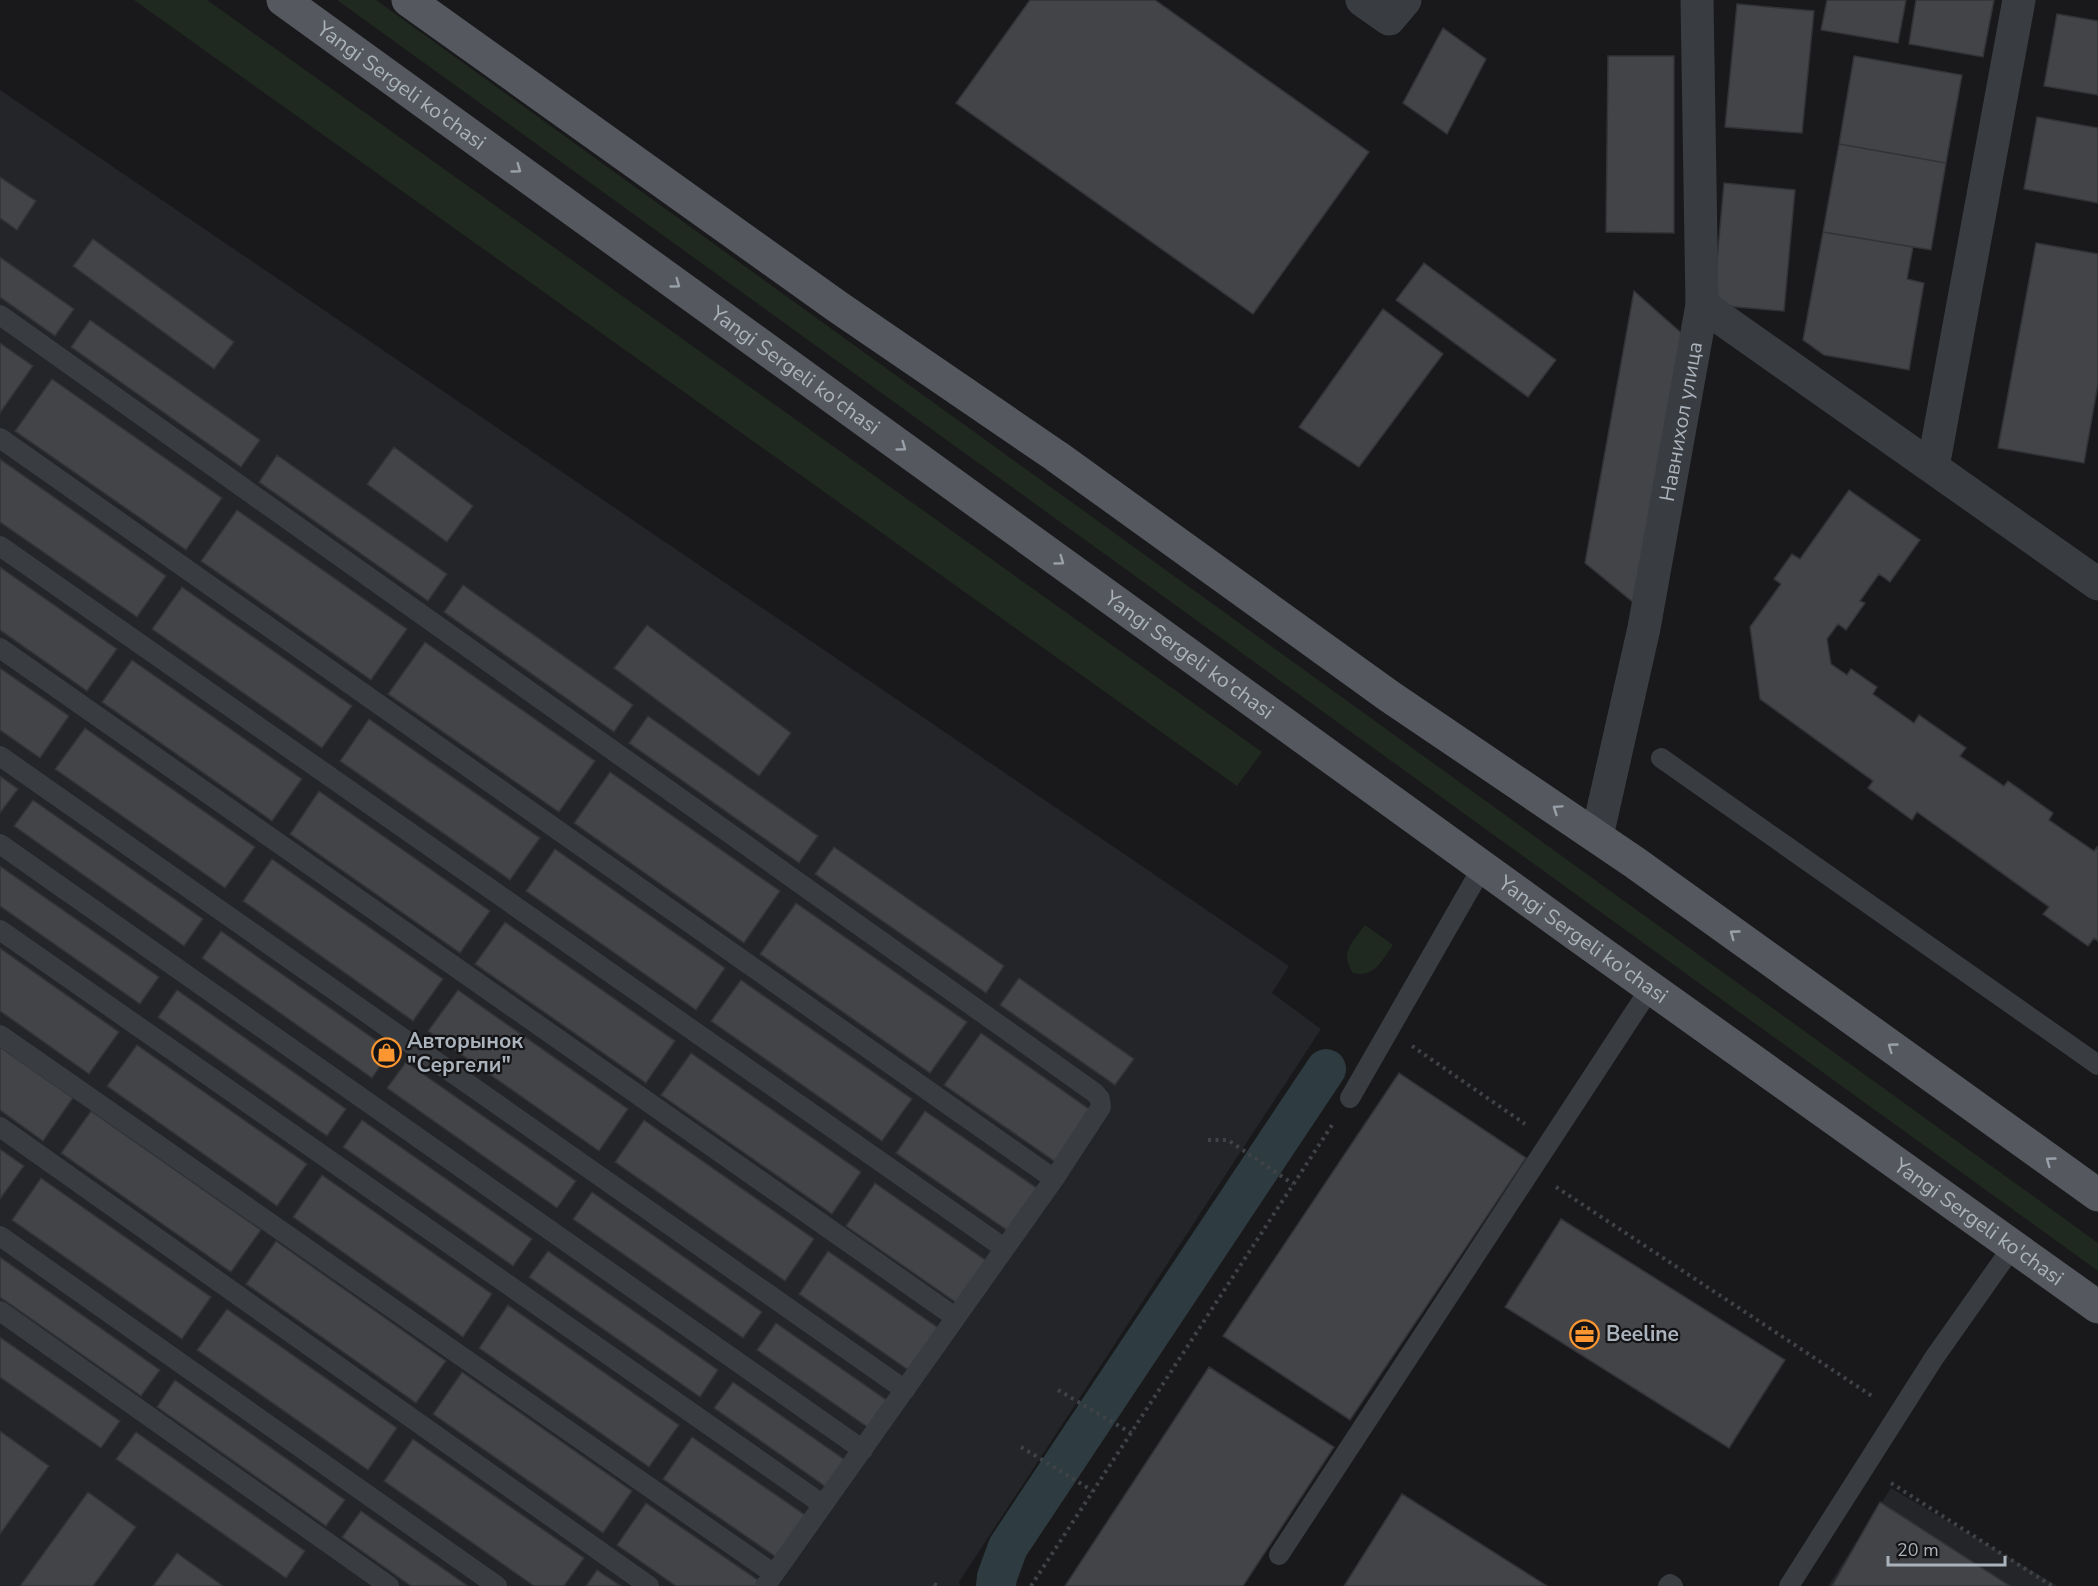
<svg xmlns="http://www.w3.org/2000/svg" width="2098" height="1586" viewBox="0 0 2098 1586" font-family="'Nunito Sans',sans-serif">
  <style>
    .built { fill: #242528 }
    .green { fill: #202920 }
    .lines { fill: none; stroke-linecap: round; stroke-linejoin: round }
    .canal { stroke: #2e3b40; stroke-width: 40 }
    .building { fill: #434448; stroke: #323337; stroke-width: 1.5 }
    .path { stroke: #3f4347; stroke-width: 4; stroke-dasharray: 3 4.5; stroke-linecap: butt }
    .service { stroke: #393c40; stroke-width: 20 }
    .minor { stroke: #393c40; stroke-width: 33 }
    .primary { stroke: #55595f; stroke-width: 33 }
    .oneway { stroke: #99a0a9 }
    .labels { text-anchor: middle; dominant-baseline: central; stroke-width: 4.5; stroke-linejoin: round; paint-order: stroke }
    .street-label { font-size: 21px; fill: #aab2bb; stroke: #141416 }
    .poi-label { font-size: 21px; font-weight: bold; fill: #aab2bb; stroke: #141416; text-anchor: start }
  </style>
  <rect width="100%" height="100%" fill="#19191b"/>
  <path class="built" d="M0,90L1289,966L1272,993L1321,1029L959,1582L960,1586H0Z
    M1891,1488L2058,1586H1828Z"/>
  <path class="green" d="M134,0H207L1262,752L1237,786Z
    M337,0H376L2098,1243V1271Z
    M1365,925L1393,945C1381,961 1375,978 1353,973C1339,952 1353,942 1365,925Z"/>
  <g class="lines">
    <path class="canal" d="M996,1586L997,1577L1008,1547L1326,1069"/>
  </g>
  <path class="building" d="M1030,0H1155L1369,152L1253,314L956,103Z
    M1827,0H1906L1898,43L1821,30Z
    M1916,0H1994L1983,57L1909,44Z
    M1737,4L1814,11L1802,133L1725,127Z
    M2057,14L2098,21V95L2044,86Z
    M1443,28L1486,59L1447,134L1403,103Z
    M1608,56H1674V233L1606,232Z
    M1854,56L1962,75L1946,163L1839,144Z
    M2037,117L2098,128V203L2024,189Z
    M1839,144L1946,163L1931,250L1823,232Z
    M0,177L36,201L17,230L0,218Z
    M1724,183L1795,190L1784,311L1713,305Z
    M1823,232L1913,247L1907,279L1924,283L1909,370L1824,355L1803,340Z
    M93,239L234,342L214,369L73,266Z
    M2036,243L2098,254V384L2084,463L1998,448Z
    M0,257L74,309L55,336L0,297Z
    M1424,263L1556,360L1528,397L1396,300Z
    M1634,291L1687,338L1639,607L1585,563Z
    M1383,309L1443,354L1359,467L1299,427Z
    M90,320L260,440L241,467L71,347Z
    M0,343L33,366L0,413Z
    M52,379L222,498L186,550L15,431Z
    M394,447L473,506L447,542L367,484Z
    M277,455L447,574L428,601L259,482Z
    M0,459L166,576L137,617L0,522Z
    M1849,490L1920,540L1890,582L1879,574L1860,601L1865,603L1846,630L1838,624L1827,639L1831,664L1847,675L1851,669L1877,687L1873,694L1914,723L1919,715L1966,748L1960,756L2004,786L2008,781L2053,813L2049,820L2094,851L2098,846V941L2094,938L2088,946L2043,914L2049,907L1917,812L1912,820L1868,788L1873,781L1760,699L1750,627L1781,584L1774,579L1792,554L1800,559Z
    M237,510L407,629L371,680L201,561Z
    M0,567L117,649L87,691L0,630Z
    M463,585L633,705L614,732L444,612Z
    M182,587L352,706L322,748L152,629Z
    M647,625L791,733L759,776L614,668Z
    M425,642L595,761L559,812L388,694Z
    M132,660L302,779L272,821L102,702Z
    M0,668L69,716L40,758L0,730Z
    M648,716L818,836L799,863L629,743Z
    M369,719L540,838L510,880L340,761Z
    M85,728L255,847L225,888L55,769Z
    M610,772L780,891L744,943L574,823Z
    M0,776L18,789L0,813Z
    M319,791L490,911L460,953L290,834Z
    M33,800L203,919L184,946L14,826Z
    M834,847L1004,966L986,993L815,874Z
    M555,849L725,968L696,1010L526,891Z
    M272,859L443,979L413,1021L243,901Z
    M0,866L159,977L140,1004L0,906Z
    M796,903L967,1022L930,1073L760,954Z
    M505,922L675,1041L646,1083L475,964Z
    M221,931L391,1051L372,1078L202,958Z
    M0,948L119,1032L89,1074L0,1011Z
    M1019,978L1134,1059L1115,1085L1000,1005Z
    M741,980L912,1099L882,1141L711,1021Z
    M177,990L346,1109L327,1136L158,1017Z
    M458,990L628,1109L599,1151L428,1031Z
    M981,1033L1096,1114L1060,1165L944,1085Z
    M137,1045L307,1164L277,1206L107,1086Z
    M0,1047L73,1098L43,1141L0,1110Z
    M691,1053L861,1172L832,1214L661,1095Z
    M406,1062L576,1181L557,1208L387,1088Z
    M1399,1073L1526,1158L1350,1420L1223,1336Z
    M91,1111L261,1230L231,1272L61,1153Z
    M925,1111L1041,1191L1011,1233L896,1153Z
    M362,1120L532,1239L513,1266L343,1147Z
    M644,1120L814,1239L785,1281L615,1162Z
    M0,1149L24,1166L0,1199Z
    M322,1175L492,1294L463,1337L293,1217Z
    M41,1178L211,1297L182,1339L12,1220Z
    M875,1183L991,1264L961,1306L846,1226Z
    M592,1192L762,1312L743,1338L573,1219Z
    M1561,1219L1785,1360L1729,1448L1505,1307Z
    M276,1241L446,1361L416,1403L246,1284Z
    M548,1251L718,1370L700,1397L529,1277Z
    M828,1251L944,1332L914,1374L799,1294Z
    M0,1257L160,1370L141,1396L0,1297Z
    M508,1305L679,1425L649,1467L479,1348Z
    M227,1309L397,1428L368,1470L197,1350Z
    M776,1323L892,1404L873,1431L757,1350Z
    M0,1337L120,1421L101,1448L0,1377Z
    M1209,1367L1334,1447L1243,1586H1065Z
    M462,1372L632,1491L603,1533L433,1414Z
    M175,1380L345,1500L326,1526L157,1407Z
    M733,1382L848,1462L829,1489L714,1408Z
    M0,1431L49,1466L0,1534Z
    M136,1432L305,1551L286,1578L116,1459Z
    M692,1437L808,1517L779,1559L663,1479Z
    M413,1439L584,1558L564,1586H534L384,1481Z
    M88,1492L136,1527L93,1586H20Z
    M1402,1494L1547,1586H1344Z
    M1880,1502L2010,1586H1832Z
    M646,1503L762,1583L760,1586H676L617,1545Z
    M361,1511L468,1586H411L342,1537Z
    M177,1553L223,1586H153Z
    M597,1570L621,1586H586Z"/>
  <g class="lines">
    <path class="path" d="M1412,1046L1525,1124
      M1208,1140H1228L1293,1184
      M1556,1187L1875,1398
      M1058,1390L1131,1433
      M1021,1447L1093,1491
      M1891,1483L2052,1586
      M934,1584L938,1586
      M1031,1586L1334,1122"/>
    <path class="service" d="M0,315L1095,1093L1100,1099L1101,1107L1054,1179L774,1574
      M0,438L1054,1179
      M0,546L1004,1248
      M0,648L955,1317
      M0,756L905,1390
      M1661,758L2098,1065
      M0,844L863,1450
      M0,930L822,1504
      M0,1035L774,1574L765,1586
      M1350,1098L1483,866
      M0,1127L649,1586
      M0,1236L497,1586
      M0,1311L389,1586
      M1279,1555L1651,987
      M1668,1586L1670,1584L1673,1586
      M1789,1586L1934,1358L2013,1246"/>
    <g class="minor">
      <path d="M1362,0L1389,19L1405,0"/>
      <path d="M1702,305L2098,584"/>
      <path d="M1933,467L2019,0"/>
      <path id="s1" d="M1597,836L1644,628L1702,305L1697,0"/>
    </g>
    <g class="primary">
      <path id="s2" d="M283,0L1578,936L2098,1307"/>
      <path d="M408,0L838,307L1056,456L1389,696L1634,862L2098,1195"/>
    </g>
  </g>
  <defs><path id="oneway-chevron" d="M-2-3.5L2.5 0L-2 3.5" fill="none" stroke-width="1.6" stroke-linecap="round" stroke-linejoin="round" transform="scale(1.5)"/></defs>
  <g class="oneway">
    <use href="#oneway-chevron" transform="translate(517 169) rotate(36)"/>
    <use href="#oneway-chevron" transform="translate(676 284) rotate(36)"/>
    <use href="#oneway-chevron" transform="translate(902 447) rotate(36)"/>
    <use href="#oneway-chevron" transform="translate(1060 561) rotate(36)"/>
    <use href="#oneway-chevron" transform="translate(1557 809) rotate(-146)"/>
    <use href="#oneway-chevron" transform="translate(1734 934) rotate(-144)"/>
    <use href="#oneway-chevron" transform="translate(1892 1047) rotate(-144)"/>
    <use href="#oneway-chevron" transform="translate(2050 1161) rotate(-144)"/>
  </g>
  <defs>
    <symbol id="shop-ring" viewBox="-11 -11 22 22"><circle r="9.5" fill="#141416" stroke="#fb9631" stroke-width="1.5"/><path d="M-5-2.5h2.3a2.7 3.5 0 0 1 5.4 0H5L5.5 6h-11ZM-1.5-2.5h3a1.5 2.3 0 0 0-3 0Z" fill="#fb9631"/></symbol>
    <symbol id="office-ring" viewBox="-11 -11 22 22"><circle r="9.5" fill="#141416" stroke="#fb9631" stroke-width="1.5"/><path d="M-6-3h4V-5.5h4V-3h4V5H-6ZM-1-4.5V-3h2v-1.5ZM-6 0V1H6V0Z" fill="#fb9631"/></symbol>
  </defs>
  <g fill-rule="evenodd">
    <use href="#shop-ring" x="370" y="1036" width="33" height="33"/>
    <use href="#office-ring" x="1568" y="1318" width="33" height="33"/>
  </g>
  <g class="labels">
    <g class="street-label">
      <text stroke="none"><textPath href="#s2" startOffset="146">Yangi Sergeli ko'chasi</textPath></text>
      <text stroke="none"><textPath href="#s2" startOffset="632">Yangi Sergeli ko'chasi</textPath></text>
      <text stroke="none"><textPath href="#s1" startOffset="423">Навнихол улица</textPath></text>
      <text stroke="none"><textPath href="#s2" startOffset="1118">Yangi Sergeli ko'chasi</textPath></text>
      <text stroke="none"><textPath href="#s2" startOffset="1604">Yangi Sergeli ko'chasi</textPath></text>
      <text stroke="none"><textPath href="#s2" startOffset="2090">Yangi Sergeli ko'chasi</textPath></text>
    </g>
    <g class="poi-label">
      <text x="407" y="1041">Авторынок<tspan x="407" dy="24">"Сергели"</tspan></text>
      <text x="1606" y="1334">Beeline</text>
    </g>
  </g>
  <path d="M1888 1556v9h117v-9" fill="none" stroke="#aab2bb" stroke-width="3"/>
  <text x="1897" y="1556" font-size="18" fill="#aab2bb" stroke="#141416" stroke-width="4.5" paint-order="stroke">20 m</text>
</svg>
